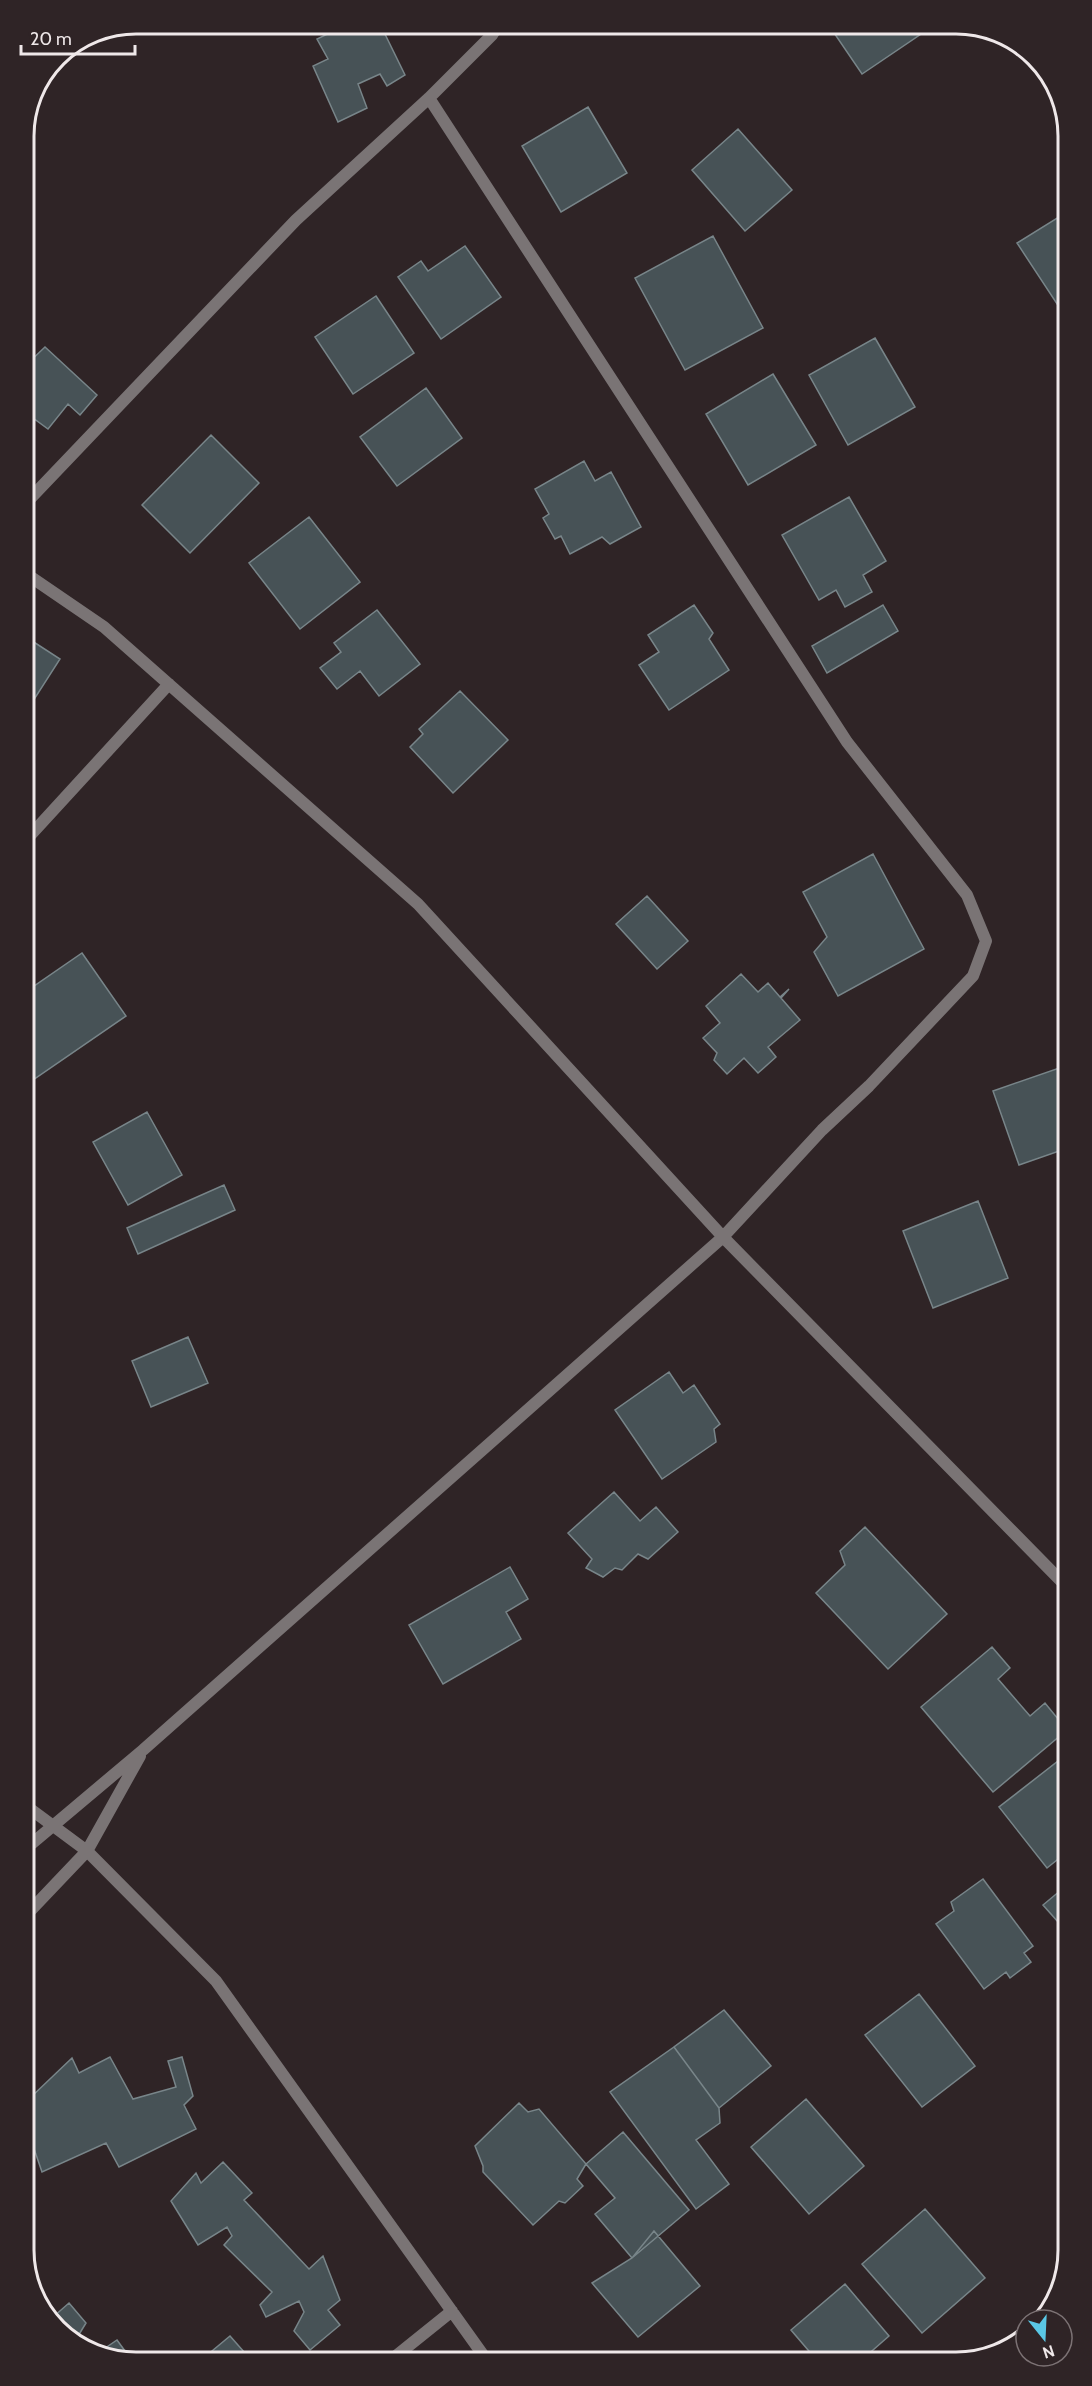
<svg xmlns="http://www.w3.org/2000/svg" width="1092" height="2386" viewBox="0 0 1092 2386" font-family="Cabin,sans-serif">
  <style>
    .building { fill: #475256; stroke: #788589; stroke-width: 1.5 }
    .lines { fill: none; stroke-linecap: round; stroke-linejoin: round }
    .minor { stroke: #7a7475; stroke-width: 12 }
    .rim { fill: none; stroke: #efe8e9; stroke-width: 3 }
  </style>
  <rect width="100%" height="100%" fill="#2f2426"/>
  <path class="building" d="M348,24H380L405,75L387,86L380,74L358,84L367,108L338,122L313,66L328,59L317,39Z
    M828,24H919L924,32L862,74Z
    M588,107L627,173L561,212L522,146Z
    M738,129L792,190L745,231L692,170Z
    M1062,215L1063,313L1017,243Z
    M713,236L763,328L685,370L635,278Z
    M465,246L501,297L441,339L398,277L421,261L428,271Z
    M376,296L414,353L353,394L315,337Z
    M875,338L915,407L848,445L809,375Z
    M45,347L97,395L80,415L68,404L48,429L25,412V366Z
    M773,374L816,445L748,485L706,414Z
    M426,388L462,438L397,486L360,437Z
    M211,435L259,483L190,553L142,505Z
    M584,461L595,481L611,472L641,527L610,544L602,537L570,554L561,536L555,539L543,518L549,514L535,489Z
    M849,497L886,561L863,575L872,592L845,607L836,590L819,600L782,535Z
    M309,517L360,582L300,629L249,563Z
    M694,605L713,633L709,639L729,670L669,710L639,665L659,652L648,635Z
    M883,605L898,631L827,673L812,646Z
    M377,610L420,664L379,696L360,671L337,689L320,668L341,652L334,643Z
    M26,637L60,659L26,712Z
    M460,691L508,740L453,793L410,747L423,734L419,729Z
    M873,854L924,949L838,996L814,952L827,937L803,892Z
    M647,896L688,941L657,969L616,924Z
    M82,953L126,1016L27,1084V991Z
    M741,974L758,992L768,983L780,997L789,989L781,998L800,1020L768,1047L776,1057L758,1073L744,1058L727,1074L714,1060L717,1053L703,1038L720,1023L706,1006Z
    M1065,1066V1149L1019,1165L993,1091Z
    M147,1112L182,1175L128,1205L93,1142Z
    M224,1185L235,1210L138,1254L127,1228Z
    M978,1201L1008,1278L933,1308L903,1231Z
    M188,1337L208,1383L151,1407L132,1361Z
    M669,1372L683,1393L694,1385L720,1424L714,1429L716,1442L662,1479L615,1410Z
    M614,1492L640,1521L656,1507L678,1532L648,1559L638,1554L622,1570L615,1568L603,1577L586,1568L592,1559L568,1533Z
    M865,1527L947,1614L888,1669L816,1593L845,1565L840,1551Z
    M510,1567L528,1599L506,1612L521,1639L443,1684L409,1625Z
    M992,1647L1010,1668L998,1679L1030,1716L1045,1703L1067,1730L993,1792L921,1707Z
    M1067,1754V1852L1047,1868L999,1807Z
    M983,1879L1033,1946L1024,1953L1031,1962L1010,1978L1006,1972L984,1989L936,1924L954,1911L951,1902Z
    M1067,1885V1932L1043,1905Z
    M919,1994L975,2066L922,2107L865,2035Z
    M724,2010L771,2066L719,2108L674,2047Z
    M674,2047L719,2108L720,2123L696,2140L729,2184L696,2209L610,2092Z
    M110,2057L133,2099L176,2087L168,2061L182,2057L193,2096L184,2105L196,2129L119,2167L106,2143L42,2172L30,2137V2098L72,2058L79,2073Z
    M806,2099L864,2166L809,2214L751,2147Z
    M519,2103L528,2112L539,2109L586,2164L577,2179L583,2186L565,2203L559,2201L533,2225L483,2172V2166L475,2146Z
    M623,2132L689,2210L632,2258L595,2214L615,2198L586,2164Z
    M223,2162L252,2193L244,2200L309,2269L323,2256L340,2300L328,2310L340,2325L310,2350L294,2331L304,2312L299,2301L266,2317L260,2305L272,2292L224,2245L232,2236L227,2227L198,2245L171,2201L196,2173L201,2183Z
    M925,2209L985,2278L922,2333L862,2264Z
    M654,2231L700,2286L638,2337L592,2283L632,2258Z
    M845,2284L889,2336L865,2357H814L791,2330Z
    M69,2303L86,2323L75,2341L68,2338L53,2317Z
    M230,2336L252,2361H200Z
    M117,2340L133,2362L101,2351Z"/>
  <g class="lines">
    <path class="minor" d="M25,504L296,220L429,98L492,35L499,24
      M25,573L104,627L418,904L723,1237L1066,1586
      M26,840L169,684
      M29,1808L87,1851L216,1981L486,2359
      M29,1846L143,1750L723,1237L822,1130L869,1086L973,976L986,941L967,895L847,742L429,98
      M29,1912L87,1851L140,1756
      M391,2360L452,2311"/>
  </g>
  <path d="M0 0H1092V2386H0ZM136 34H956A102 102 0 0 1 1058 136V2250A102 102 0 0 1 956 2352H136A102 102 0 0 1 34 2250V136A102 102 0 0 1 136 34Z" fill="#2f2426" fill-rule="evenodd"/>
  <path class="rim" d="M136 34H956A102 102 0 0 1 1058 136V2250A102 102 0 0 1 956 2352H136A102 102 0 0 1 34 2250V136A102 102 0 0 1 136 34Z"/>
  <g transform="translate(1044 2338) rotate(162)"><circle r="28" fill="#2f2426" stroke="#7c7274" stroke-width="1.5"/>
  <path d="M0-4.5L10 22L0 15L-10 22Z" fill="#5ac8e6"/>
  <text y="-9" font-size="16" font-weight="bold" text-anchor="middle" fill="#efe8e9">N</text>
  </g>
  <path d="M21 45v9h114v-9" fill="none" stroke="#efe8e9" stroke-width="3"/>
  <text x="30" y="45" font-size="18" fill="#efe8e9" stroke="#2f2426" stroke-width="4.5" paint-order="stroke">20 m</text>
</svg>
